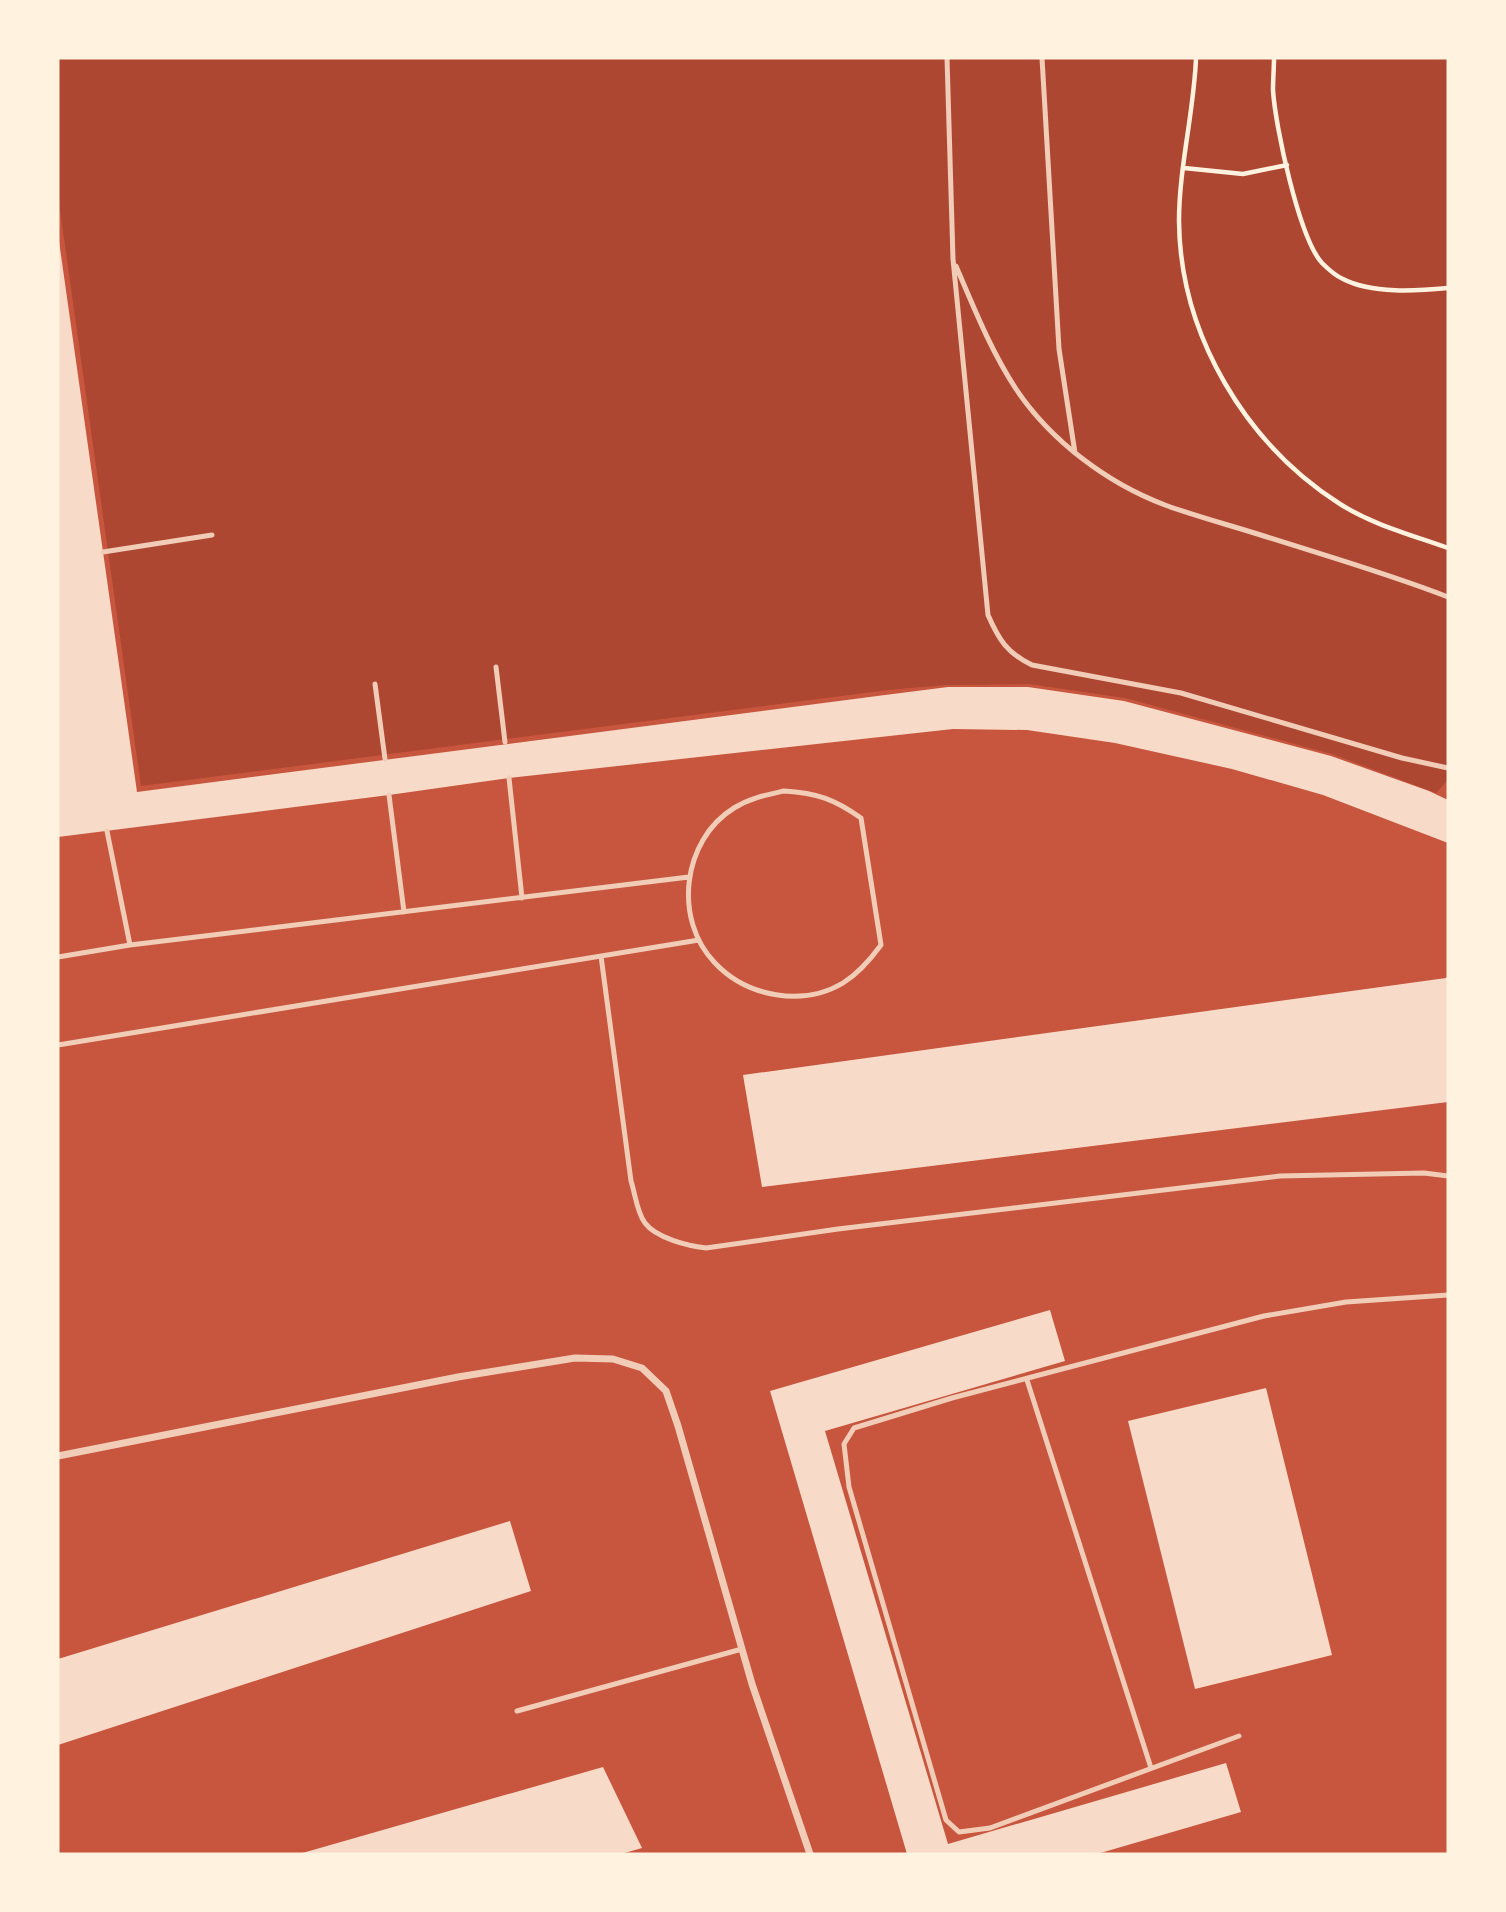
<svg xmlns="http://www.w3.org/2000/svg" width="1506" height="1912" viewBox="0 0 1506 1912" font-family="'Varela Round',sans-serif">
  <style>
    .green { fill: #ae4732 }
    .building { fill: #f7dbc8 }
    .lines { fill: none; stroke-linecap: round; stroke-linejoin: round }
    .path { stroke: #fff3e0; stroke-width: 4.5 }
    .service { stroke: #f1ccb7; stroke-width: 5 }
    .minor { stroke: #f1ccb7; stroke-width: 7 }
  </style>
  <rect width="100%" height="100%" fill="#c8553d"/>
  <path class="green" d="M58,58H1448V780L1436,793L1332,754L1125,698L1029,684L946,685L888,690L141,786L58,196Z"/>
  <path class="building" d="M58,234L137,792L885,695L948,687H1028L1124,701L1331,756L1429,791L1448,800V843L1323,795L1232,769L1115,743L1027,730L953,729L509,778L389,795L58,837Z
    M1448,975V1102L762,1187L743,1075L1446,978Z
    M1050,1310L1065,1361L825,1431L948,1844L1226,1763L1241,1812L1097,1854H907L770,1391Z
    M1266,1388L1332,1655L1195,1689L1128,1421Z
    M510,1521L531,1591L58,1745V1659Z
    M603,1767L642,1848L621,1854H299Z"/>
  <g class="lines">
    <path class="path" d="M1196,58C1194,112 1179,167 1179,221C1180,335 1246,444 1340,504C1373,525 1412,535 1448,548
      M1274,58C1274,68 1273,79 1273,90C1275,125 1299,238 1322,263C1327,268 1336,276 1343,279C1372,294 1417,291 1448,288
      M1184,168L1243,174L1287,165"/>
    <path class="service" d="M947,58L953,259L988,615C999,640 1007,653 1032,665L1181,693L1402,758L1448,768
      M1042,58L1059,349L1075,453
      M956,266C974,308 991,351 1016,389C1051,441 1107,483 1165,505C1198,517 1233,526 1267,537C1327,556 1389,574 1448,597
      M103,552L212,535
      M496,667L505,742
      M375,684L385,759
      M509,778L522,898
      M784,791C817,793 834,799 861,818L881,945C870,960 859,973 843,983C803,1007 747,997 715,963C673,920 682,840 734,808C750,798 766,795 784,791Z
      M389,795L404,912
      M107,831L130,945
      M601,956L631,1181C635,1193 637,1213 645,1223C656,1238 688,1246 706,1248L838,1229L1280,1176L1424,1173L1448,1176
      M58,957L130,945L689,877
      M58,1045L699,940
      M1027,1380L1151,1768
      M517,1711L742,1649
      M1239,1736L990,1828L959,1832L946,1820L849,1487L844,1444L854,1428L952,1398L1264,1316L1346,1302L1448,1295"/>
    <path class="minor" d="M58,1456L458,1377L575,1358L613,1359L642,1368L666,1391L678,1426L752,1684L810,1854"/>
  </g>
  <rect width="1506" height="1912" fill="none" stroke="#fff3e0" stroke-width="119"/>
</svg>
